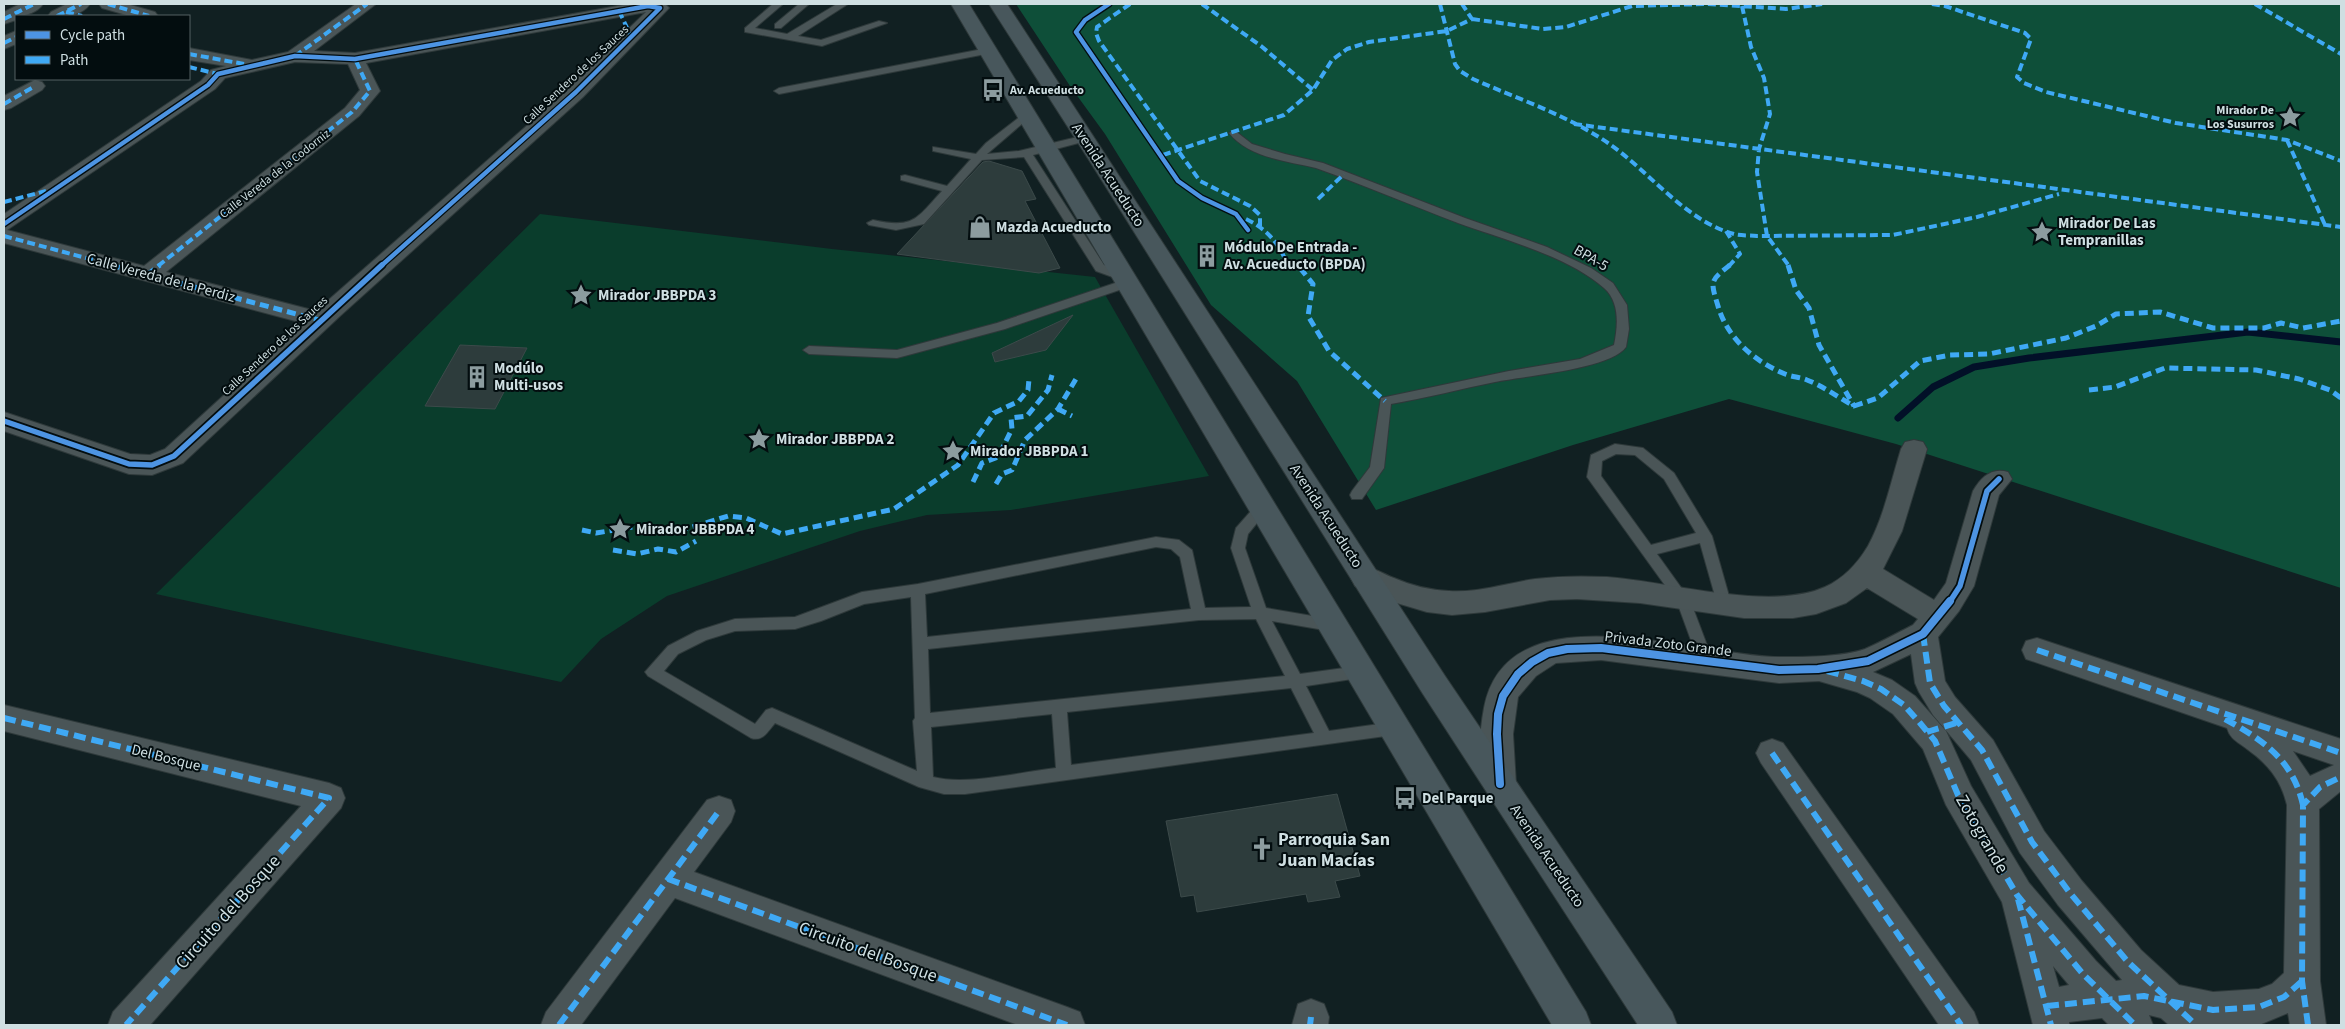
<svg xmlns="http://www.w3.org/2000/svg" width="2345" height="1029" viewBox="0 0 2345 1029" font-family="'Source Sans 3',sans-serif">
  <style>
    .green { fill: #0a3d2c }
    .forest { fill: #0e4f39 }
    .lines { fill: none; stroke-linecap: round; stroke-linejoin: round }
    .stream { stroke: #021028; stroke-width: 7 }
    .building { fill: #2d3c3c; stroke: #3c4a4a }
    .service-casing { stroke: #2e393a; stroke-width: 2 }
    .minor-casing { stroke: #2e393a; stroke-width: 2 }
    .primary-casing { stroke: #2e393a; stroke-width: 2 }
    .service { fill: #4a5557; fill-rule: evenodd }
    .minor { fill: #4a5557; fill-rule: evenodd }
    .primary { fill: #48575c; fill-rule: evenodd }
    .quiet-far2 { stroke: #3fa9f5; stroke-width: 4; stroke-dasharray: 8 4; stroke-linecap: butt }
    .quiet-far1 { stroke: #3fa9f5; stroke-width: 5; stroke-dasharray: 9 5; stroke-linecap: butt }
    .quiet { stroke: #3fa9f5; stroke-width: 6; stroke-dasharray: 12 6; stroke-linecap: butt }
    .cycleway-far2-casing { stroke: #030d0f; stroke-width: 7 }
    .cycleway-far1-casing { stroke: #030d0f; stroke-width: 9 }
    .cycleway-casing { stroke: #030d0f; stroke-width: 11 }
    .cycleway-far2 { stroke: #4d94e3; stroke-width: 4.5 }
    .cycleway-far1 { stroke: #4d94e3; stroke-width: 5.5 }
    .cycleway { stroke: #4d94e3; stroke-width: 8 }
    .labels { text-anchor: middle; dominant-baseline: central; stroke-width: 4; stroke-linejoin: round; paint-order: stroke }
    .far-street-label { font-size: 12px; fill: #cfdfe2; stroke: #030d0f }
    .far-poi-label { font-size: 12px; font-weight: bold; fill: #cfdfe2; stroke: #030d0f; text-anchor: start }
    .street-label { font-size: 15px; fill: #cfdfe2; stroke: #030d0f }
    .poi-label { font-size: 15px; font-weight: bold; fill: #cfdfe2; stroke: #030d0f; text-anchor: start }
    .near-street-label { font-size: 18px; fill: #cfdfe2; stroke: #030d0f }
    .near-poi-label { font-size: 18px; font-weight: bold; fill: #cfdfe2; stroke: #030d0f; text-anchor: start }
  </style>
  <rect width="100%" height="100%" fill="#112022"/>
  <path class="green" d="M540,214L832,249L1095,277L1209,476L1011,510L927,515L860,531L667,596L601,639L561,682L156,594Z"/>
  <path class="forest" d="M1016,4H2341V588L1896,444L1729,399L1573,445L1376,510L1297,381L1211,305L1105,134L1070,86Z"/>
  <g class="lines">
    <path class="stream" d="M1898,418L1933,387L1974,367L2029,358L2248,332L2341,342"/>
  </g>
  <path class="building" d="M989,161L1022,171L1036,199L1025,201L1060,268L1039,273L897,254L983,162Z
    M1073,315L1046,350L995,362L992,353Z
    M460,345L527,348L495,409L425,406Z
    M1337,794L1360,876L1335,881L1340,897L1308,902L1306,894L1197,912L1194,895L1181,897L1166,821Z"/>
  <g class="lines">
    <defs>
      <path id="service" d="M773,4H783L755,28L787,34L837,4H848L798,36L821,40L879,21L887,23L822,46L745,32V28Z
        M799,4H809L781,28H775V24Z
        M988,48L991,49V53L779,94L774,91L779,88Z
        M1026,112L1030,113V117L987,154L1019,151L1086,135L1090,136V140L1033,155L1104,265L1126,273L1128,276L1126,279H1118L1096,271L1024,157L982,160L924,224L896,230L869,225L867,223L873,220C914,229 916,219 942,191L901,180V176L905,175L947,186L971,159L933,151V147L976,154L986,143Z
        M1234,130L1252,144L1285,154L1323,163L1465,218L1547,247L1591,268L1613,283L1627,305L1629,329L1626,347C1611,369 1523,376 1495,382C1460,389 1426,398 1391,404L1384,468L1362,499H1352L1350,495L1352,491L1370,467L1381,398L1509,371L1580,359L1614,345C1618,326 1620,302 1604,288C1568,256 1502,239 1458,223C1411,205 1364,185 1316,168C1287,161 1249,158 1229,133Z
        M1127,279L1131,280L1133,283L1131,286L1005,329L897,358L809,354L803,350L809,346L897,350L997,323Z
        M1615,444L1643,448L1674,473L1712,536L1731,603L1729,607L1724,609L1719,607L1717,603L1700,543L1657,554L1690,600L1713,661L1710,665L1705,667L1700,665L1677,602L1587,477L1591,455ZM1616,454L1635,455L1664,479L1696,533L1651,545L1601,476L1602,461Z
        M1263,502L1268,503L1270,507L1248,534L1245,548L1266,608L1330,619L1335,621L1337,625L1335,629L1330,631L1272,621L1300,674L1359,666L1364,668L1367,672L1364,676L1359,678L1306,686L1329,731L1394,722L1400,724L1402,729L1400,734L965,794H944L919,787L775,723C768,731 763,742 751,738L648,676L645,672L668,646L697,631L735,619L795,617L862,592L918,584L1156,537L1179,540L1192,550L1205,608L1251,607L1231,548L1236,528L1258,503ZM1156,547L1171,549L1180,557L1191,609L927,637L925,594ZM911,597L915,718L913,721L917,771L772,708L766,710L755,724L664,671L678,654L706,640L735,631L795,629L821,621L864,604ZM1256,619L1285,676L930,713L928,649L1199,620ZM1291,688L1314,733L1071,765L1067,712ZM1052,714L1056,768C1020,772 967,786 933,777L931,727Z"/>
      <path id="minor" d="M20,4H43C38,12 26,16 16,16V20L4,24V12Z
        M67,4H90C81,17 62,17 48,16L51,12Z
        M99,4H127L155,12L158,16H130L102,8Z
        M356,4H376L314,51L355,53L629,4H665L669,8L583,97L340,316L183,463L152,475L129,474L4,431V412L130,454L150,455L165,449L303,323L4,243V214L201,81L211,70L226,66L189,60V48L252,60L288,52ZM646,12L539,115L316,311L166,272L359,116L380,91L366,63ZM295,62L348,64L360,90L345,108L144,266L7,230L215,89L225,78Z
        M16,31V44L4,49V36Z
        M35,80L42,82L45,86L42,90L11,108L4,110V96Z
        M1914,440L1923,442L1927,449L1902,531L1883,569L1934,600L1946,583L1973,491C1981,477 1992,467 2008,472L2012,479L1999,495L1974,586L1959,611L1938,637L1945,681L1955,697L1993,740L2044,831L2082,881L2141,950L2179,985L2213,992L2259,989L2272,984L2284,973L2287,805C2281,780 2268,764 2247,749C2238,742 2230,739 2227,728L2026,659L2022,650L2026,641L2037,638L2341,739V791L2319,809L2320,981L2326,1025H2290L2288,1013L2259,1025H2169L2161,1018L2149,1015L2153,1025H2109L2102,1018L2069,1022V1025H2033L2002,902L1946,805L1923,749L1893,714L1870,698L1857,692L1819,681L1779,683L1601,660L1556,663L1536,676L1518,697L1513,734L1516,784L1511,794L1500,798L1489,794C1477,770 1479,734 1484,708C1507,585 1701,658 1782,657C1807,657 1842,657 1865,649C1881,642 1897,633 1913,625L1918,619L1867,588L1846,603L1816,614L1793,618H1744L1640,603L1577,599L1550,600L1485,612L1452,615L1427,612L1390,601L1355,586L1351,578L1355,570C1358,569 1362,567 1366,567C1375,568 1385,575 1394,578C1412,586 1430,590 1449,591C1478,593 1507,583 1535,579C1559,576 1583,576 1607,577C1667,581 1770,612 1825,587C1843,579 1858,563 1868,546C1884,517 1891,481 1901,449L1905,442ZM1911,654L1915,683L1919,692L1933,715L1971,760L2020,853L2058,905L2122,980L2116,981L2096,961L2029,883L1971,786L1946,731L1915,696L1892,680L1873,672ZM2293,751L2334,765L2310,776ZM2053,966L2069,985L2059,987Z
        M4,705L329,783L341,788L345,798L341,808L150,1025H108L113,1012L301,806L4,731Z
        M1772,739L1783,743L1974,1012L1979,1025H1939L1761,763L1756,753L1761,743Z
        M719,796L731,800L735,811L731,822L694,872L1067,1007L1080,1012L1085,1025H1018L675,898L581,1025H541L546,1012L707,800Z
        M1311,999L1324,1004L1329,1017L1328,1025H1292L1298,1004Z"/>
      <path id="primary" d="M951,4H969L1586,1012L1591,1025H1552Z
        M989,4H1007L1445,676L1672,1012L1677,1025H1638L1423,694L1091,163Z"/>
    </defs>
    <use href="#service" class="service-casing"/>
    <use href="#minor" class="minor-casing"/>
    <use href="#primary" class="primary-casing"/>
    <use href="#service" class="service"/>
    <use href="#minor" class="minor"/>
    <use href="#primary" class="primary"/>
    <path class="quiet-far2" d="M108,4L149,16
      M1130,4L1097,27L1096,33L1099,41L1200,181L1250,206L1260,215V226
      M1202,4L1261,46L1313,90
      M1440,4L1455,64L1460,71L1473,79C1518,99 1567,115 1608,143C1648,170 1685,221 1734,234C1741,236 1750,235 1757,236L1893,235L1977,217L2059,194
      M1932,4L1945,6L2025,33L2031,39L2017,77L2024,83L2046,92L2176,123L2287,140L2341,161
      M2255,4L2341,54
      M1742,6L1751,47L1764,78L1770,114L1759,149L1757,172L1767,236L1789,266
      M619,11L632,38
      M66,12L82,16
      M57,16L81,4
      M4,19L34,4
      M1472,19L1543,29L1566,27L1632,6L1706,4L1786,9L1822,4
      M4,43L16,37
      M189,54L244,64
      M295,56L367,4
      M189,67L218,74
      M4,104L35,86
      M1574,124L2341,227
      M2287,140L2325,225
      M1163,155L1284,115L1313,90L1332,60L1347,49L1369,42L1447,31L1472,19L1462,4
      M1318,199L1344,174
      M4,202L46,191
      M1246,219C1268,230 1279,243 1288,266
      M1726,231L1740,254L1729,266
      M4,236L116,266
      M158,266L352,112L370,91L355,59"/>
    <path class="quiet-far1" d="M111,265L319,320
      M1730,265C1710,281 1710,280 1718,306C1727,338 1755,362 1785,374C1792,377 1800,377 1807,380C1823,386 1839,398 1854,406L1878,398L1920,361L1950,355L1989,354L2066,338L2096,326L2116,314L2160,312L2213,328H2264L2281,323L2303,328L2341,321
      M1788,265L1796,290L1809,308L1819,345L1854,406
      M1300,268L1313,284L1308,316L1329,351L1385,401
      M147,275L160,265
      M2089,390L2115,387L2165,368L2256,370L2299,379L2330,390L2341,398
      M1058,409L1072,416
      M973,482L982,463L998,457L1012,429L1011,418L1027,416L1048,390L1052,375
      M996,484L1002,474L1012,470L1025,440L1058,409L1076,379
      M582,530L596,533L639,526L669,530L689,528L728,516L746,518L782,534L894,509L958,465L994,413L1019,401L1028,390L1029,379
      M613,550L637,554L658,549L676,552L696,541"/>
    <path class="quiet" d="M1923,634L1930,683L1944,706L1982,750L2032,842L2070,893L2128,962L2196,1025
      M2037,650L2341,753
      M1827,671L1863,681L1881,689L1904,705L1920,723L1935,741L1958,795L2017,895L2083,974L2135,1025
      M4,718L329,798L126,1025
      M2225,719C2263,740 2293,760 2303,805
      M1927,732L1959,722
      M1772,753L1961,1025
      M668,879L1067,1025
      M2018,899L2051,1025
      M2047,1006L2144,996L2213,1010L2259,1007L2284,997L2302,981
      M559,1025L719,811
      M1310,1025L1311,1017
      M2308,1025L2302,981L2303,805L2320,787L2341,777"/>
    <defs>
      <path id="cycleway-far2" d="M1109,4L1085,20L1076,32L1178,181L1202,198L1236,214L1248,230
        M4,224L208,85L218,74L295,56L355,59L648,6L660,8L576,92L381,266"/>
      <path id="cycleway-far1" d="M4,421L129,464L152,465L174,456L382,265
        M1949,603L1960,586L1987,491L1999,479"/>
      <path id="cycleway" d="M1500,784L1497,734L1498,714L1503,696L1518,674L1532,662L1548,653L1567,649L1601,648L1779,670L1818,669L1868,661L1923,634L1950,601"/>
    </defs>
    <use href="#cycleway-far2" class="cycleway-far2-casing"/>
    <use href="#cycleway-far1" class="cycleway-far1-casing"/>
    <use href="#cycleway" class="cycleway-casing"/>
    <use href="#cycleway-far2" class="cycleway-far2"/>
    <use href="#cycleway-far1" class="cycleway-far1"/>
    <use href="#cycleway" class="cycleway"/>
  </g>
  <defs>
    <symbol id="bus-bare" viewBox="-9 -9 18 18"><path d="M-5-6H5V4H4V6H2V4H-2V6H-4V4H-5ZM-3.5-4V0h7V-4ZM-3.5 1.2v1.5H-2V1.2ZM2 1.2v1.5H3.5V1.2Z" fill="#8c9c9f" stroke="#030d0f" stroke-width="2.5" paint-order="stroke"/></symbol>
    <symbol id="sight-bare" viewBox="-9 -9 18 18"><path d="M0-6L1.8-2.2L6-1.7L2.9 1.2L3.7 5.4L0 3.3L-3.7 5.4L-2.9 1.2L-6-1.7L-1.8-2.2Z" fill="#8c9c9f" stroke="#030d0f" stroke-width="2.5" paint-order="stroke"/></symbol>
    <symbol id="shop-bare" viewBox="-9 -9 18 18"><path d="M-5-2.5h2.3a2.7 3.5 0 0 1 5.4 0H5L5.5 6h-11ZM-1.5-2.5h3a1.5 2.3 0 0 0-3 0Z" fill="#8c9c9f" stroke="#030d0f" stroke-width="2.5" paint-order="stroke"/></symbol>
    <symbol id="building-bare" viewBox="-9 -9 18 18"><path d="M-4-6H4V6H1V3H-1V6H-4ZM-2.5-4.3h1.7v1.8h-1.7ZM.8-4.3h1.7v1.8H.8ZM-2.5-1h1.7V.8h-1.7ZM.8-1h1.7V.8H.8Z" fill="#8c9c9f" stroke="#030d0f" stroke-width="2.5" paint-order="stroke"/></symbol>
    <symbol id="church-bare" viewBox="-9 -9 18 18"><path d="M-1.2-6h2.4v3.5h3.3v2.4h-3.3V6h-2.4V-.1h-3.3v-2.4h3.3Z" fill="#8c9c9f" stroke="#030d0f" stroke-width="2.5" paint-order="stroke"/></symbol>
  </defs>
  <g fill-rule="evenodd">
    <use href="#bus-bare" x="977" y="74" width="32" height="32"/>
    <use href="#sight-bare" x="2274" y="101" width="32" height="32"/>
    <use href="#shop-bare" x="964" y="211" width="32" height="32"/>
    <use href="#sight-bare" x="2026" y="216" width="32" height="32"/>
    <use href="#building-bare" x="1191" y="240" width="32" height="32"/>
    <use href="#sight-bare" x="565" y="279" width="32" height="32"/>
    <use href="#building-bare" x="461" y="361" width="32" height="32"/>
    <use href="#sight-bare" x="743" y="423" width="32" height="32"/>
    <use href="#sight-bare" x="937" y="435" width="32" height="32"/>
    <use href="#sight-bare" x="604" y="513" width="32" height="32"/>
    <use href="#bus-bare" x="1389" y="782" width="32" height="32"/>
    <use href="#church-bare" x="1246" y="833" width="32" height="32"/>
  </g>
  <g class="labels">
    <g class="far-street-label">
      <text transform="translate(576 75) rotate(-43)">Calle Sendero de los Sauces</text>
      <text transform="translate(275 174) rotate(-38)">Calle Vereda de la Codorniz</text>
      <text transform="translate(275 346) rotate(-43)">Calle Sendero de los Sauces</text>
    </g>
    <g class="far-poi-label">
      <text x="1010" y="90">Av. Acueducto</text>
      <text x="2274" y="110" text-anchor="end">Mirador De<tspan x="2274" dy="14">Los Susurros</tspan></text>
    </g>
    <g class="street-label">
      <text transform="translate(1108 175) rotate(57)">Avenida Acueducto</text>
      <text transform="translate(1591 258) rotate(30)">BPA-5</text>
      <text transform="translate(161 278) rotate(15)">Calle Vereda de la Perdiz</text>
      <text transform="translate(1326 516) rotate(57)">Avenida Acueducto</text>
      <text transform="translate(1668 644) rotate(7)">Privada Zoto Grande</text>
      <text transform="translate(166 758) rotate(14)">Del Bosque</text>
      <text transform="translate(1547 856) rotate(56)">Avenida Acueducto</text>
    </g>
    <g class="poi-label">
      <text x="2058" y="223">Mirador De Las<tspan x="2058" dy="17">Tempranillas</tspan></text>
      <text x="996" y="227">Mazda Acueducto</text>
      <text x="1224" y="247">Módulo De Entrada -<tspan x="1224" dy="17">Av. Acueducto (BPDA)</tspan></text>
      <text x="598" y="295">Mirador JBBPDA 3</text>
      <text x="494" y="368">Modúlo<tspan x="494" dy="17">Multi-usos</tspan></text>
      <text x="776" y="439">Mirador JBBPDA 2</text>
      <text x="970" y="451">Mirador JBBPDA 1</text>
      <text x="636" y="529">Mirador JBBPDA 4</text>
      <text x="1422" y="798">Del Parque</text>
    </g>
    <g class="near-street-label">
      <text transform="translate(1982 834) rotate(60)">Zotogrande</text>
      <text transform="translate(228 912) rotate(-48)">Circuito del Bosque</text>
      <text transform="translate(868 952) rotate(20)">Circuito del Bosque</text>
    </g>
    <g class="near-poi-label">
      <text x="1278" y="839">Parroquia San<tspan x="1278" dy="21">Juan Macías</tspan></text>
    </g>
  </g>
  <rect width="2345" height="1029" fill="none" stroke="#cfdfe2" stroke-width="10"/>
  <rect x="15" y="15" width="175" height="65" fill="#030d0f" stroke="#556163"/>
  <rect x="25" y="31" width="25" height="8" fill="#4d94e3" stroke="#556163"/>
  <text x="60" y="40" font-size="15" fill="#cfdfe2">Cycle path</text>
  <rect x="25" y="56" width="25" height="8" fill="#3fa9f5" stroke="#556163"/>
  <text x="60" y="65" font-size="15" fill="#cfdfe2">Path</text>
</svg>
